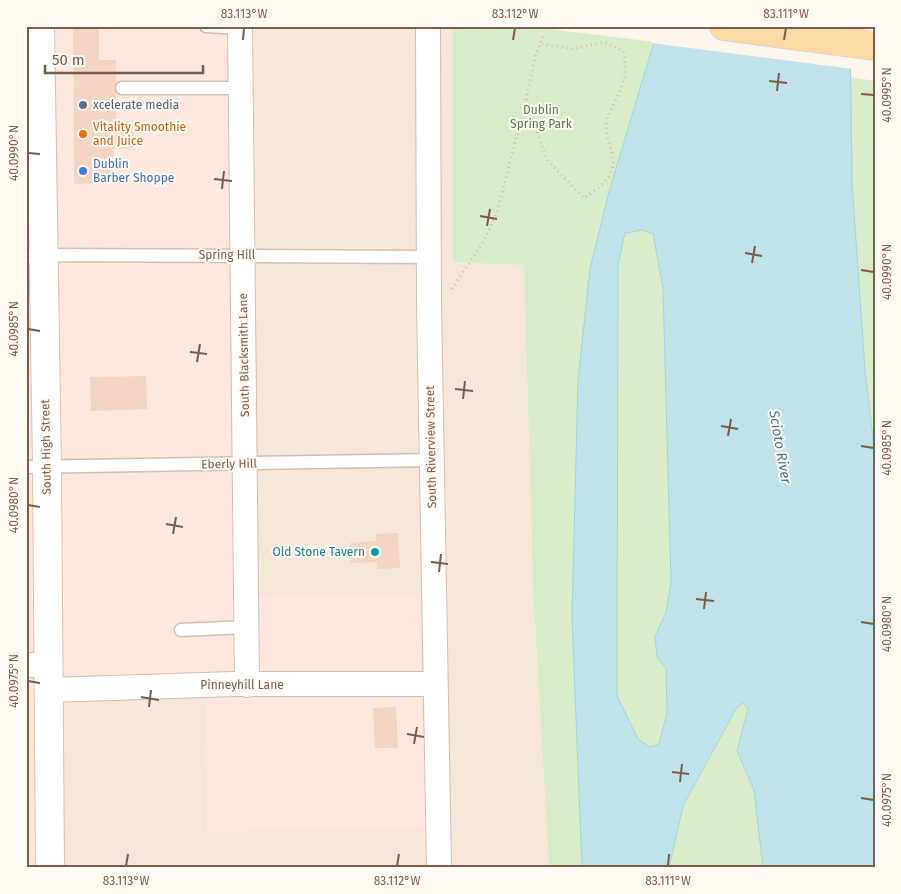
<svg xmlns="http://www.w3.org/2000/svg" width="901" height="894" viewBox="0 0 901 894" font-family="'Fira Sans',sans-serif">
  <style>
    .residential { fill: #f5e8da }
    .commercial { fill: #fde8e0 }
    .green { fill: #d8ecc9 }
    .water { fill: #bfe3e8; stroke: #a5d3da; fill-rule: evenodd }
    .pier { fill: #fdf6ec }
    .building { fill: #f3d5c3 }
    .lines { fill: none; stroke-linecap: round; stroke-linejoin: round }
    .lane-casing { stroke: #d1beb0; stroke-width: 15 }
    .street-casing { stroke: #d1beb0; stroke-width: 26 }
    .secondary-casing { stroke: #d6c0b0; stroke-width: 30 }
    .primary-casing { stroke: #dad1cd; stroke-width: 30 }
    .path { stroke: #d9b8a5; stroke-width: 3; stroke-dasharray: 1 4; stroke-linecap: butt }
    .lane { stroke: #fff; stroke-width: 12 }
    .street { stroke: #fff; stroke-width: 24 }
    .secondary { stroke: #fff; stroke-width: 28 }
    .primary { stroke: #fbd9a5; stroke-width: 28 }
    .ticks { fill: none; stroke: #7a5c4d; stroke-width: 2 }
    .service-dot { fill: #5c6f8a; stroke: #fffaf3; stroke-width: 2 }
    .food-dot { fill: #e8710a; stroke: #fffaf3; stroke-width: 2 }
    .shop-dot { fill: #3f7fe0; stroke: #fffaf3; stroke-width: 2 }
    .culture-dot { fill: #0f9aa8; stroke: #fffaf3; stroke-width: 2 }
    .labels { text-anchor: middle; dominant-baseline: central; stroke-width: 4; stroke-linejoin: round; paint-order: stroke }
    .service-label { font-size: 12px; fill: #4e5e75; stroke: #fffaf3; text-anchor: start }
    .park-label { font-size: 12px; fill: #537a41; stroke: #fffaf3 }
    .food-label { font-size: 12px; fill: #c56008; stroke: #fffaf3; text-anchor: start }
    .shop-label { font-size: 12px; fill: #366cbe; stroke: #fffaf3; text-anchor: start }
    .street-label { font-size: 12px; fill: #7a5c4d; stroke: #fffaf3 }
    .culture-label { font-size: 12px; fill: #0d838f; stroke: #fffaf3; text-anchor: end }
    .water-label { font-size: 14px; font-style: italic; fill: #437c86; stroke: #fffaf3 }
    .neatline { fill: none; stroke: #7a5c4d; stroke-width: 2 }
    .ticks-label { font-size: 12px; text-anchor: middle; fill: #7a5c4d }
  </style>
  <rect width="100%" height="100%" fill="#fdf6ec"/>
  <path class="residential" d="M242,26H453V262L524,264L533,589L549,868H26V664L244,596Z"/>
  <path class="commercial" d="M26,26H242L244,596L419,595L426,828L207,831L206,695H55L26,664Z"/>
  <path class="green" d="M453,26H527L654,42L609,192L572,617L582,868H549L533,589L524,265L453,262Z
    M850,77L875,81V455L865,370L852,183Z
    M643,230L653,234L663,288L671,582L666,613L655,636L657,657L666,669L667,713L659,744L650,747L638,739L617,696L618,264L625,233Z
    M743,703L748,709L737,751L754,790L763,868H669L683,806L737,707Z"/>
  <path class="water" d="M850,26L852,183L865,370L875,455V868H763L754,790L737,751L748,709L743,703L737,707L683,806L669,868H582L572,617L578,380L590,269L609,192L654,42ZM643,230L653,234L663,288L671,582L666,613L655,636L657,657L666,669L667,713L659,744L650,747L638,739L617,696L618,264L625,233Z"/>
  <path class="pier" d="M655,26H852L853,69L651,43Z"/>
  <path class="building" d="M73,26H99V60H116V83L114,88L116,93V121H133L134,148L113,149L114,180H105V183L74,184Z
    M146,376L147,409L91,411L90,377Z
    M398,533L400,568L377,569V562L351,563L350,543L376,541V534Z
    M396,707L398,748H375L373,708Z"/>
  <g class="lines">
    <defs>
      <path id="lane" d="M206,26L240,28
        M122,88H241
        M26,257L43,255L429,257
        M26,467L432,460
        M181,630L247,627"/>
      <path id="street" d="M240,26L247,685
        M428,26L429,304L439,868
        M26,665H48
        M49,690L234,684H435"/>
      <path id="secondary" d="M40,26L47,467L50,868"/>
      <path id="primary" d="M724,26L875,46"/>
    </defs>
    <use href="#lane" class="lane-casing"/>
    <use href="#street" class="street-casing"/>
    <use href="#secondary" class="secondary-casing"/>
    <use href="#primary" class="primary-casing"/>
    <path class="path" d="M526,99L546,159L584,198C594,191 606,184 611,172C619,154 602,138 607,120C608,115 611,110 613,106C623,84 629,76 623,51L604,42L574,49L540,44
      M452,289L484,240L497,213L526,99L535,58L543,36"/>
    <use href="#lane" class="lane"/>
    <use href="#street" class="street"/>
    <use href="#secondary" class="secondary"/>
    <use href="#primary" class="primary"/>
  </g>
  <path class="ticks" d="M243,40L244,28M513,40L515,28M784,40L786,28M769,81L787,83M777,91L779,73M861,94L874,95M28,153L40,154M214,179L232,181M222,189L224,171M480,216L497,219M487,226L490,209M745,253L762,256M752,263L755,246M861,270L874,272M28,329L40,331M190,352L207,354M197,362L200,344M455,389L473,391M463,399L465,381M721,426L738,429M728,436L731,419M861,446L874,448M28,505L40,507M166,524L183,527M173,534L176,517M431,562L448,564M439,572L441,554M696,599L714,601M704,609L706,592M861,622L874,624M28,681L40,683M141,697L159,700M149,707L151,690M407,734L424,737M414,744L417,727M672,772L689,774M680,782L682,764M861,798L874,800M126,866L128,854M397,866L399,854M668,866L669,854"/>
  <circle class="service-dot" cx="83" cy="105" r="5"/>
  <circle class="food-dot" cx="83" cy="134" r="5"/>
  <circle class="shop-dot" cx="83" cy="171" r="5"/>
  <circle class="culture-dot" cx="375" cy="552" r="5"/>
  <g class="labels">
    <g class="service-label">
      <text x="93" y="105">xcelerate media</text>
    </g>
    <g class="park-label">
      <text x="541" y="110">Dublin<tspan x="541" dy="14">Spring Park</tspan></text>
    </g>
    <g class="food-label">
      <text x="93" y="127">Vitality Smoothie<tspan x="93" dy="14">and Juice</tspan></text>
    </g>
    <g class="shop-label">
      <text x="93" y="164">Dublin<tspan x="93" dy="14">Barber Shoppe</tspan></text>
    </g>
    <g class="street-label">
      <text x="227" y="255">Spring Hill</text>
      <text transform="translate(244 355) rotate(-91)">South Blacksmith Lane</text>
      <text transform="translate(46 447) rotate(-91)">South High Street</text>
      <text transform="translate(431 447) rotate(-91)">South Riverview Street</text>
      <text transform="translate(229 464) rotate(-1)">Eberly Hill</text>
      <text x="242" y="685">Pinneyhill Lane</text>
    </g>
    <g class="culture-label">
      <text x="365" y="552">Old Stone Tavern</text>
    </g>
    <g class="water-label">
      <text transform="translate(780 447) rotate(80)">Scioto River</text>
    </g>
  </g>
  <rect width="901" height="894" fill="none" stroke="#fffaf3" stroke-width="55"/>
  <path d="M45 65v8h158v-8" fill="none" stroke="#7a5c4d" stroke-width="2.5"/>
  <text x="52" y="65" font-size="15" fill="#7a5c4d" stroke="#fffaf3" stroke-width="4" paint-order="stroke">50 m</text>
  <rect x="28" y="28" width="846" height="838" class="neatline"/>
  <g class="ticks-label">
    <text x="244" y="18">83.113°W</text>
    <text x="515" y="18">83.112°W</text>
    <text x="786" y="18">83.111°W</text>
    <text transform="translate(887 95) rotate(-90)" y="4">40.0995°N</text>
    <text transform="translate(14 153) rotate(-90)" y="4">40.0990°N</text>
    <text transform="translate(887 272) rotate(-90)" y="4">40.0990°N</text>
    <text transform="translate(14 329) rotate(-90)" y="4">40.0985°N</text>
    <text transform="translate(887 448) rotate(-90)" y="4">40.0985°N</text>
    <text transform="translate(14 505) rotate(-90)" y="4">40.0980°N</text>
    <text transform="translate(887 624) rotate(-90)" y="4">40.0980°N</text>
    <text transform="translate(14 681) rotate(-90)" y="4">40.0975°N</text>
    <text transform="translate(887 800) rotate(-90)" y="4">40.0975°N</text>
    <text x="126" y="885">83.113°W</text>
    <text x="397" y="885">83.112°W</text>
    <text x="668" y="885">83.111°W</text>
  </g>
</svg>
